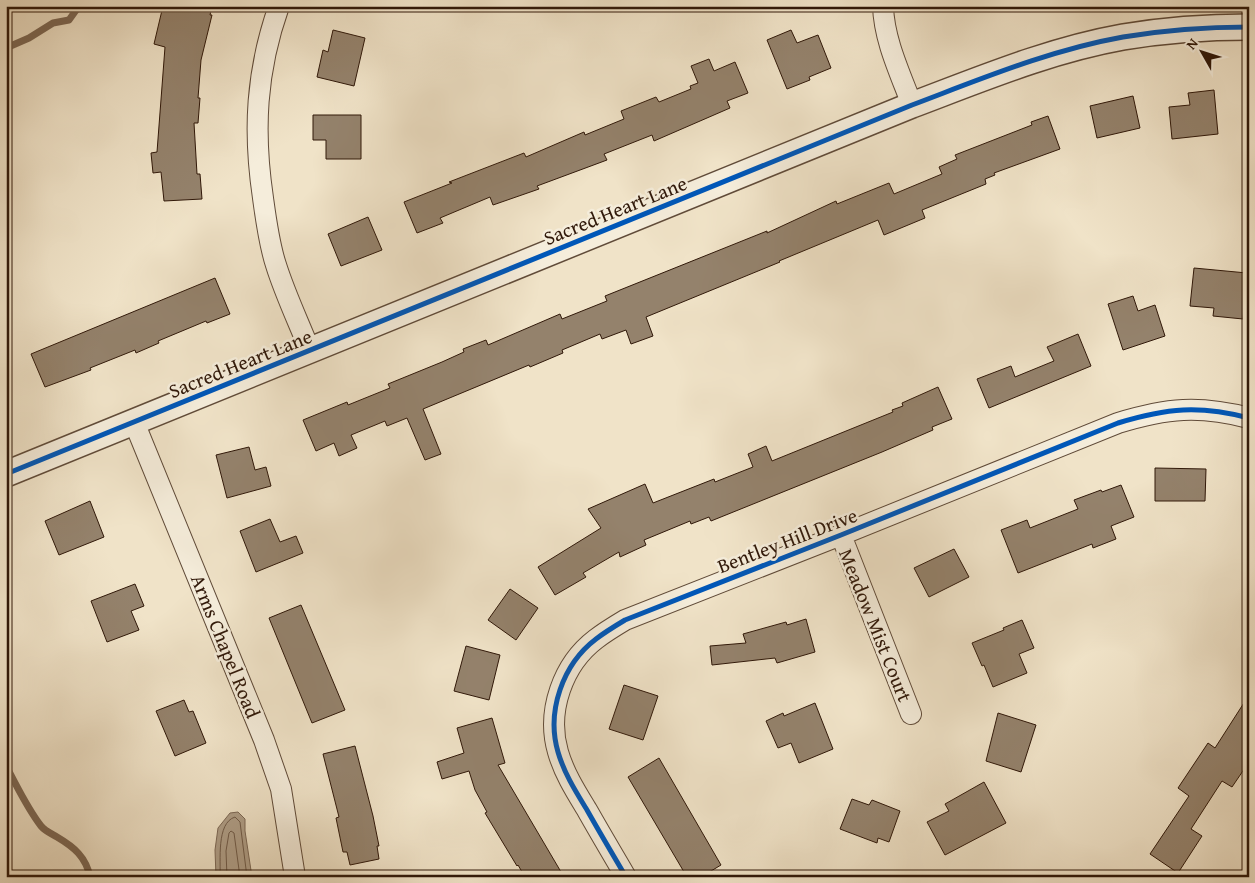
<svg xmlns="http://www.w3.org/2000/svg" width="1255" height="883" viewBox="0 0 1255 883" font-family="'Gentium Book Plus',serif">
  <style>
    .water { fill: #af9e87; stroke: #7c6855 }
    .lines { fill: none; stroke-linecap: round; stroke-linejoin: round }
    .shore { stroke: #705b48; stroke-width: 1 }
    .stream { stroke: #7c6855; stroke-width: 7 }
    .building { fill: #94826c; stroke: #301809 }
    .minor-casing { stroke: #604b39; stroke-width: 22 }
    .tertiary-casing { stroke: #604b39; stroke-width: 28 }
    .minor { stroke: #f5eddb; stroke-width: 20 }
    .tertiary { stroke: #f5eddb; stroke-width: 25 }
    .cycleway-casing { stroke: #f5eddb; stroke-width: 8 }
    .cycleway { stroke: #0057b8; stroke-width: 5 }
    .labels { text-anchor: middle; dominant-baseline: central; stroke-width: 5; stroke-linejoin: round; paint-order: stroke }
    .street-label { font-size: 20px; fill: #301809; stroke: #f5eddb }
  </style>
  <rect width="100%" height="100%" fill="#f0e3c8"/>
  <filter id="stains"><feTurbulence type="fractalNoise" baseFrequency=".004" numOctaves="4"/><feColorMatrix values="0 0 0 0 .2 0 0 0 0 .09 0 0 0 0 .02 0 0 0 .5 -.17"/></filter>
  <radialGradient id="worn" r=".72"><stop offset=".6" stop-color="#630" stop-opacity="0"/><stop offset="1" stop-color="#630" stop-opacity=".3"/></radialGradient>
  <path class="water" d="M238,812L245,819V831L252,877H216L215,850L218,828L230,813Z"/>
  <g class="lines">
    <path class="shore" d="M220,877C221,861 216,823 235,817L240,822L247,877
      M227,877L226,851L229,833L231,831L234,833L240,877"/>
    <path class="stream" d="M6,48L29,38L53,23L69,20L79,6
      M6,766C17,786 27,808 41,826C45,831 52,834 57,837C74,847 86,857 90,877"/>
  </g>
  <path class="building" d="M163,6H212L210,15H212L201,60L198,98H200L198,123H194L197,174H200L202,199L164,201L161,172L153,173L151,153L157,152L165,47L154,44Z
    M333,30L365,38L354,86L317,77L323,50L328,52Z
    M791,30L797,43L818,35L831,68L809,77L810,80L787,89L767,40Z
    M709,59L714,71L735,62L748,93L727,101L730,108L654,141L652,135L604,154L607,160L537,186L539,189L493,205L490,197L440,218L443,223L417,233L404,202L452,183L449,182L524,153L526,157L584,132L585,135L624,119L621,111L656,97L659,102L691,89L690,86L698,83L691,66Z
    M1214,90L1218,134L1172,139L1169,107L1190,105L1188,93Z
    M1133,96L1140,128L1097,138L1090,106Z
    M313,115H361V159H326V140H313Z
    M1048,116L1060,149L994,173L995,175L985,179L986,184L922,210L925,218L884,235L878,220L779,261L780,262L646,317L653,336L631,344L626,330L602,339L600,334L562,350L563,353L530,367L529,365L423,409L441,454L425,460L407,418L387,426L385,421L351,435L357,448L339,456L334,443L316,451L303,420L347,402L348,405L390,388L388,384L442,362L464,352L463,349L486,340L488,345L560,314L562,319L607,301L605,296L767,231V233L836,201L837,204L889,183L894,194L942,174L939,167L957,159L955,155L1032,125L1031,122Z
    M368,217L382,250L341,266L328,234Z
    M1194,268L1247,273L1243,319L1213,316L1214,308L1190,306Z
    M215,278L230,314L207,323L206,321L158,341L159,343L136,353L135,350L90,368L91,370L45,387L31,354Z
    M1133,296L1138,311L1155,305L1165,336L1123,350L1108,304Z
    M1078,334L1091,366L989,408L977,379L1011,366L1015,377L1054,361L1047,347Z
    M938,387L952,419L932,427L933,430L882,452L711,521L709,517L691,524L690,521L644,540L646,545L620,557L619,552L583,573L586,577L555,595L538,567L601,528L588,509L645,484L653,503L714,479L715,482L753,467L748,454L766,446L772,461L893,412L892,410L903,406L902,403Z
    M249,447L255,470L266,467L271,486L227,498L216,455Z
    M1155,468L1206,469L1205,501H1155Z
    M1121,485L1134,517L1111,526L1116,539L1093,548L1092,544L1018,573L1001,530L1027,520L1030,528L1078,509L1074,500L1101,490L1102,492Z
    M90,501L104,537L59,555L45,521Z
    M270,519L280,542L296,536L303,553L256,572L240,531Z
    M954,549L969,577L929,597L914,568Z
    M135,584L144,606L131,611L139,630L107,642L91,601Z
    M510,589L538,608L516,640L488,620Z
    M301,605L345,710L312,723L269,618Z
    M806,619L815,652L777,663L775,658L712,665L710,646L746,643L743,634L786,622L787,625Z
    M1022,620L1034,648L1019,654L1027,673L993,687L984,665L982,666L972,643L1004,630L1003,628Z
    M466,646L500,655L489,700L454,691Z
    M624,685L658,696L643,740L609,729Z
    M1249,695V762L1232,787L1222,781L1191,829L1202,836L1178,873L1150,854L1189,796L1178,788L1208,743L1215,748Z
    M184,700L189,712L193,711L206,743L175,756L156,711Z
    M815,703L833,749L799,763L791,743L778,748L766,721L783,713L784,716Z
    M998,713L1036,725L1021,772L986,761Z
    M492,718L505,763L498,765L564,877H525L518,865L517,866L485,813L487,812L475,790L469,771L442,779L437,762L464,753L457,728Z
    M355,746L373,816L379,846H377L379,859L350,865L347,852H343L336,818L339,817L323,754Z
    M659,758L721,865L701,877H687L628,777Z
    M984,782L1006,823L945,855L927,822L949,811L945,804Z
    M852,799L869,805L872,800L900,811L889,842L878,838L877,843L840,829Z"/>
  <g class="lines">
    <defs>
      <path id="minor" d="M279,6C256,71 253,131 263,198C266,220 269,244 276,265C285,294 299,323 310,351
        M883,6C884,40 900,73 912,105
        M134,422L264,740L281,789L295,877
        M841,535L911,714
        M626,877C613,855 600,833 587,810C576,792 564,773 558,752C546,711 563,664 596,639C605,632 615,626 625,620L841,535L1118,423C1167,408 1199,405 1249,418"/>
      <path id="tertiary" d="M6,474L912,105C981,79 1050,50 1123,37C1165,30 1207,27 1249,27"/>
    </defs>
    <use href="#minor" class="minor-casing"/>
    <use href="#tertiary" class="tertiary-casing"/>
    <use href="#minor" class="minor"/>
    <use href="#tertiary" class="tertiary"/>
    <defs>
      <path id="cycleway" d="M6,474L912,105C981,79 1050,50 1123,37C1165,30 1207,27 1249,27
        M626,877C613,855 600,833 587,810C576,792 564,773 558,752C546,711 563,664 596,639C605,632 615,626 625,620L841,535L1118,423C1167,408 1199,405 1249,418"/>
    </defs>
    <use href="#cycleway" class="cycleway-casing"/>
    <use href="#cycleway" class="cycleway"/>
  </g>
  <g class="labels">
    <g class="street-label">
      <text transform="translate(615 210) rotate(-22)">Sacred Heart Lane</text>
      <text transform="translate(240 363) rotate(-22)">Sacred Heart Lane</text>
      <text transform="translate(787 540) rotate(-21)">Bentley Hill Drive</text>
      <text transform="translate(876 625) rotate(68)">Meadow Mist Court</text>
      <text transform="translate(226 646) rotate(68)">Arms Chapel Road</text>
    </g>
  </g>
  <rect width="1255" height="883" fill="none" stroke="#f0e3c8" stroke-width="25"/>
  <rect x="8" y="8" width="1240" height="868" fill="none" stroke="#301809" stroke-width="2.5"/>
  <rect x="12" y="12" width="1230" height="858" fill="none" stroke="#301809"/>
  <g transform="translate(1202 52) rotate(309)" stroke="#f5eddb" stroke-width="4" paint-order="stroke">
  <path d="M0-4L9 19L0 12L-9 19Z" fill="#301809"/>
  <text y="-8" font-size="14" font-weight="bold" text-anchor="middle" fill="#301809">N</text>
  </g>
  <rect width="100%" height="100%" filter="url(#stains)"/>
  <rect width="100%" height="100%" fill="url(#worn)"/>
</svg>
